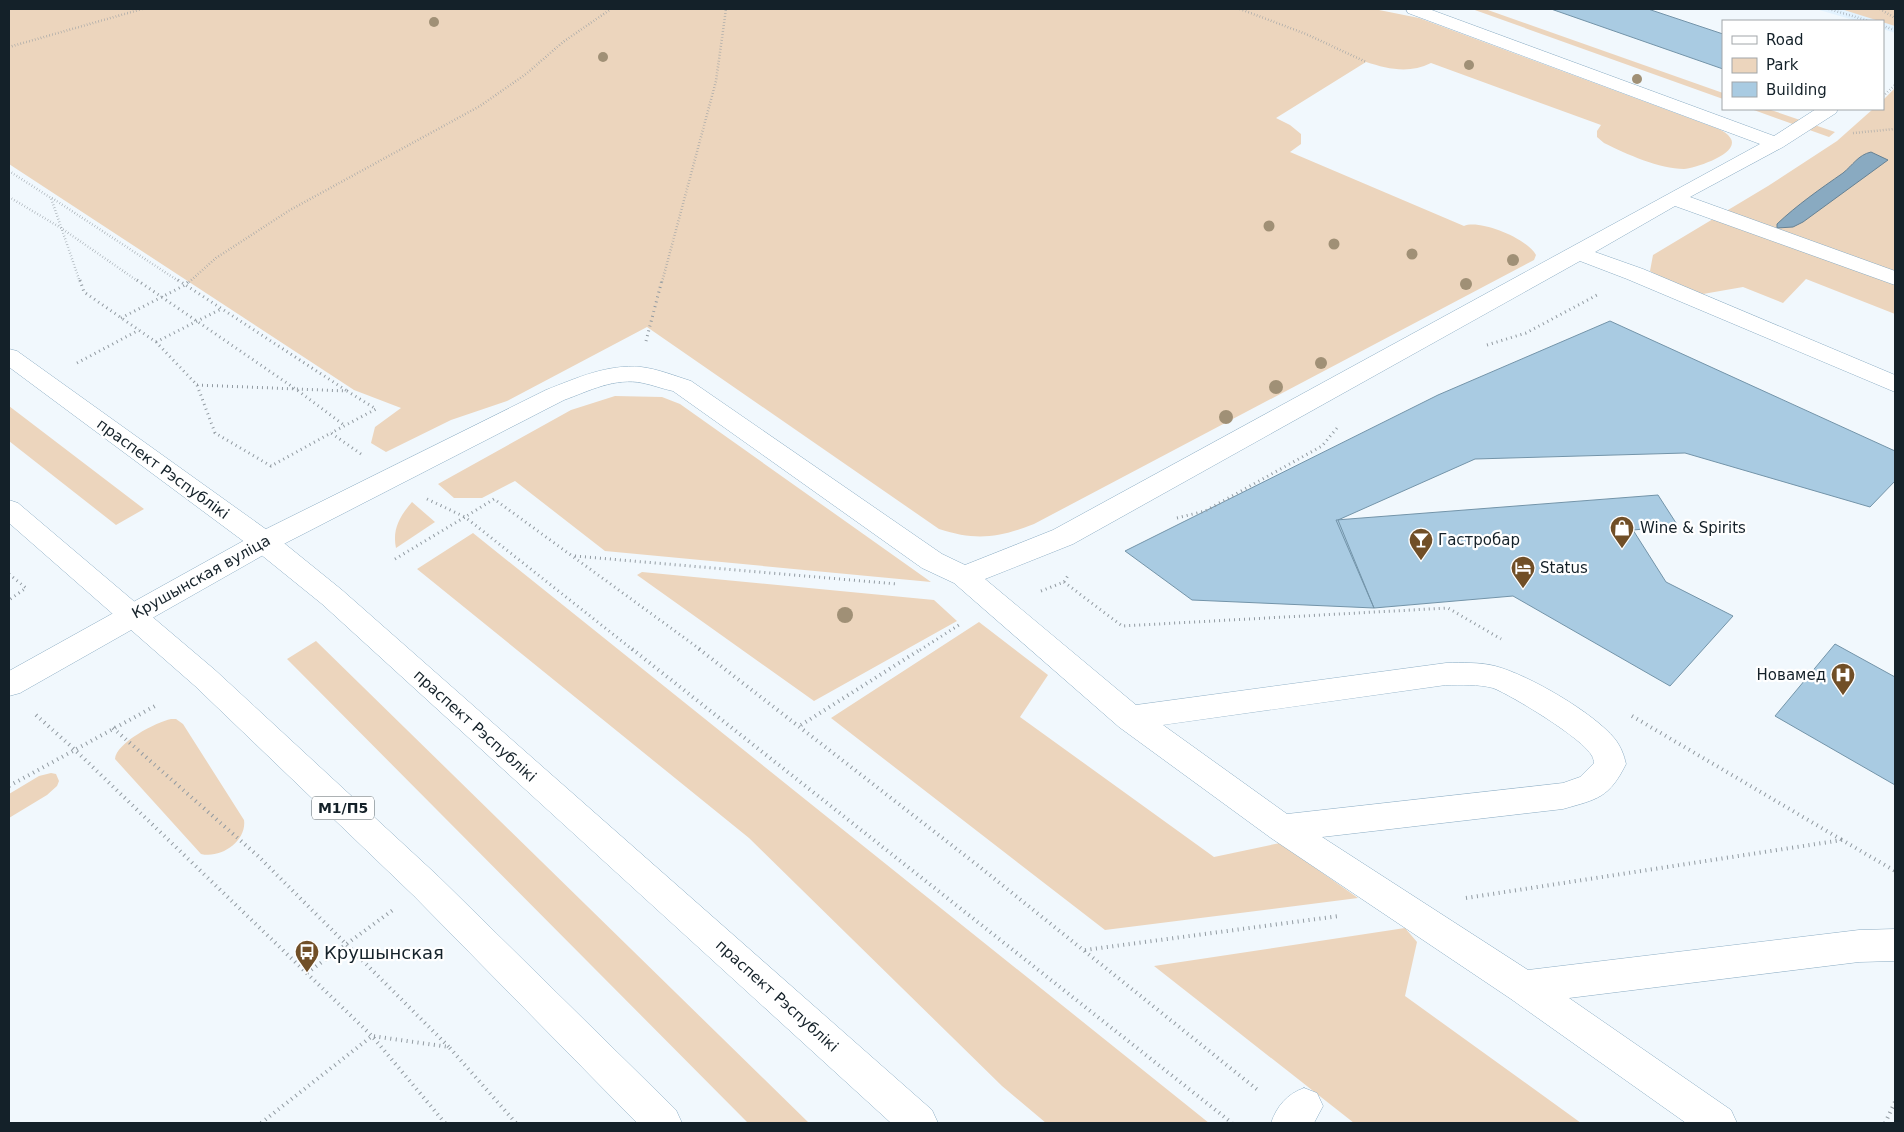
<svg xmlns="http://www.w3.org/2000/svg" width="1904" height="1132" viewBox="0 0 1904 1132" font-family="'DejaVu Sans',sans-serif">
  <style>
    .built { fill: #e2f2fe }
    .green { fill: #ecd5bd }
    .water { fill: #89aac1; stroke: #668193 }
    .building { fill: #a9cbe2; stroke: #7394a9 }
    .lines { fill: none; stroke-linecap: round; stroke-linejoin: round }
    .minor-casing { stroke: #8cadc4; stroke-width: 1 }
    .highway-casing { stroke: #8cadc4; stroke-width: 1 }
    .path-far2 { stroke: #919aa1; stroke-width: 2.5; stroke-dasharray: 0.5 2.5; stroke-linecap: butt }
    .path-far1 { stroke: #919aa1; stroke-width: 3; stroke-dasharray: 1 4; stroke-linecap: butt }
    .path { stroke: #919aa1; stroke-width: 4; stroke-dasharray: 1 4.5; stroke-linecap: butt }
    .minor { fill: #fff; fill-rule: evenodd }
    .highway { fill: #fff; fill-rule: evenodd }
    .tree { fill: #a09076 }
    .labels { text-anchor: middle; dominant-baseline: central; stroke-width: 4.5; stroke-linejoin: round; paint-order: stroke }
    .shield { fill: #fff; stroke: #5a6469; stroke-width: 1 }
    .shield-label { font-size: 14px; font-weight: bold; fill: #142129 }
    .street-label { font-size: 15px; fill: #142129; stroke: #fff }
    .poi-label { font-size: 15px; fill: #142129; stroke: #fff; text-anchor: start }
    .near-poi-label { font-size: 18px; fill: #142129; stroke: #fff; text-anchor: start }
  </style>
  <rect width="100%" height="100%" fill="#f1f8fd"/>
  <path class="built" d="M1816,9H1895V33L1883,29V21H1857Z"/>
  <path class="green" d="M9,9H1374L1419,18L1716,128C1721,130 1728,133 1731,139C1739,154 1695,168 1684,169C1660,169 1626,154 1604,143L1597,137V131L1601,125L1431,63C1409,74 1388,69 1366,62L1276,118L1290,125L1301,134V144L1290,152L1464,226C1480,219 1528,239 1536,255L1534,260L1034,524C998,538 976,541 939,529L647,327L507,401L451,420L386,452L371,443L375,427L401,408L354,390L9,164Z
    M1472,9H1485L1723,93V99Z
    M1841,9H1895V26Z
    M1895,88V314L1806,279L1783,303L1743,287L1703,294L1672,285L1650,271L1653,255L1768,186L1837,141L1873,109H1883V100Z
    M1751,109H1768L1835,132L1829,137Z
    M615,396L662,397L680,404L931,582L605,551L515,481L482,498H454L438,484L571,410Z
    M9,406L144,509L116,525L9,441Z
    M412,502L435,522L396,548C392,529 400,516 412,502Z
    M473,533L1209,1123H1046L1002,1086L749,838L417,569Z
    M642,572L934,600L957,621L814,701L637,575Z
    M979,622L1048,675L1020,717L1214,857L1280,843L1358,898L1105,930L831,718Z
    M316,641L809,1123H748L287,659Z
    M171,719H176L183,724L244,820C247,841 221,859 201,854L115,759C116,743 156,722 171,719Z
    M51,773L56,774L59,781L57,786L47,795L9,818V794L39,776Z
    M1405,928L1417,942L1405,996L1581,1123H1354L1154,966Z"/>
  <path class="water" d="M1871,152L1888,160L1803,222L1793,227L1777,228V224C1797,205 1820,189 1843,173C1853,165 1858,155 1871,152Z"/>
  <path class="building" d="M1551,9H1648L1723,34V69Z
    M1610,321L1895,451V481L1870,507L1685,453L1475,459L1338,520L1374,608L1192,600L1125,551L1438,395Z
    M1658,495L1678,526L1633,530L1666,582L1733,616L1670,686L1513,596L1374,608L1336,520Z
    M1835,644L1895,677V785L1775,716Z"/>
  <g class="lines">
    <defs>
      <path id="minor" d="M1406,9H1429L1774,136L1816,109H1838L1836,113L1783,147L1690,197L1895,271V285L1675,206L1595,252L1643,269L1895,375V392L1627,279L1580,261L1073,544L985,579L1136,705L1446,663C1463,663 1479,662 1495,666C1529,675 1594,713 1615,739C1621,747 1624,755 1626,764C1609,798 1598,799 1563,809L1322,837L1528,970L1859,930L1895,929V961L1859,962L1569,998L1731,1110L1737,1123H1686L1511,999L1271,838L1119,727L954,583L922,568L673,391C663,389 653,385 643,383C615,377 589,391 564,400L274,549L20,693L9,696V671L254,535L546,390C577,378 607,364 641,367C658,369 675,376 691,381L942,554L965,565L1053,530L1760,144L1408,13ZM1446,685C1461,685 1478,684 1493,688C1511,695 1584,739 1592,756C1593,757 1594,762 1594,763L1580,777L1563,783L1287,814L1163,725Z
        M1304,1088L1317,1093L1323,1106L1314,1123H1271C1277,1106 1287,1094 1304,1088Z"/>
      <path id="highway" d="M9,349L17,351L274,535L342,590L932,1110L938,1123H891L322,604L254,549L9,367Z
        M9,500L18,503L215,670L438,876L676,1110L682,1123H637L414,896L195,686L9,523Z"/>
    </defs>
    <use href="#minor" class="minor-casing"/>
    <use href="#highway" class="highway-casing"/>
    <path class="path-far2" d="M1240,9L1306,34L1366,62
      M1829,9L1869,21
      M1880,9L1895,18
      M1883,26L1895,30
      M9,47L142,9
      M1883,96L1895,85
      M1853,133L1895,129
      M9,171L51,198L80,282
      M9,197L61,228L139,282
      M52,198L180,282
      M189,282L216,258L290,210L480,106L526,74L563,42L611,9
      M662,282L716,81L726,9"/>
    <path class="path-far1" d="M80,280L84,292L156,342L197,385L215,433L271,466L331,433L361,454
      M137,280L297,390L344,425
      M178,280L347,391
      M121,318L185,285L190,280
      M646,341L662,280
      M156,342L221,309
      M1487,345L1526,333L1597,295
      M77,363L139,330
      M197,385L347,391L376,409L331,433
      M427,499L465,517L494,499L701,650
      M1177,518L1205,511L1322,446L1337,428
      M575,556L897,584
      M395,559L465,517L633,650
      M9,574L26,588L9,600
      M1064,582L1122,626L1448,608L1501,639
      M1041,591L1064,582L1069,574
      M920,650L962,623"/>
    <path class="path" d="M632,649L1232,1123
      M699,649L976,864L1259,1091
      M36,715L74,749L372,1036L445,1123
      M1632,716L1842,840
      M801,725L921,649
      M113,728L258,856L449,1047
      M9,786L155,706
      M1466,898L1842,840L1895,871
      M1085,950L1339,916
      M307,973L393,910
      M261,1123L372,1036L449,1047L516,1123
      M1885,1123L1895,1102"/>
    <use href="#minor" class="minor"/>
    <use href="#highway" class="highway"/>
  </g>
  <g class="tree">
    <circle cx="434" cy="22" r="5"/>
    <circle cx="603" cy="57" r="5"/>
    <circle cx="1469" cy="65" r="5"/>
    <circle cx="1637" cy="79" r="5"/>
    <circle cx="1269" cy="226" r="5.5"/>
    <circle cx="1334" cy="244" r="5.5"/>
    <circle cx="1412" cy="254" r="5.5"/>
    <circle cx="1513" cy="260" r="6"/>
    <circle cx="1466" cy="284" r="6"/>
    <circle cx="1321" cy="363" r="6"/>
    <circle cx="1276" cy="387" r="7"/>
    <circle cx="1226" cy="417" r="7"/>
    <circle cx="845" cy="615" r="8"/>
  </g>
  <defs>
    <symbol id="shop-pin" viewBox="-11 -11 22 30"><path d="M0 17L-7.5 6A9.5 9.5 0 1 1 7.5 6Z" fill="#714f27" stroke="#fff"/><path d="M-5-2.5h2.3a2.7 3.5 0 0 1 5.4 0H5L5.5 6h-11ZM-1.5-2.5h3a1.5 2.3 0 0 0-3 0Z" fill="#fff"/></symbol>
    <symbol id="bar-pin" viewBox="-11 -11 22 30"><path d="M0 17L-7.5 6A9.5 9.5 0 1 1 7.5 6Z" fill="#714f27" stroke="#fff"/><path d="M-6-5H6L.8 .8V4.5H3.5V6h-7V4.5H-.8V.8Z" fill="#fff"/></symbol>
    <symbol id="hotel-pin" viewBox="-11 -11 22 30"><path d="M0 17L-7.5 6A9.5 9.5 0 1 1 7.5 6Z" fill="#714f27" stroke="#fff"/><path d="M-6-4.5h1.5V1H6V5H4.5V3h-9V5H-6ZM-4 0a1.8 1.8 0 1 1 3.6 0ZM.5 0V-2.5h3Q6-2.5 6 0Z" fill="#fff"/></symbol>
    <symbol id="hospital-pin" viewBox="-11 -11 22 30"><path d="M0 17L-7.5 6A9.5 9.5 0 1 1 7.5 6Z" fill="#714f27" stroke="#fff"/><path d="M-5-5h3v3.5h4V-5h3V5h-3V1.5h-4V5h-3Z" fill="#fff"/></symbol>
    <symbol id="bus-pin" viewBox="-11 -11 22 30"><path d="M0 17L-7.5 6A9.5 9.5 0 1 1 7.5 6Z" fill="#714f27" stroke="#fff"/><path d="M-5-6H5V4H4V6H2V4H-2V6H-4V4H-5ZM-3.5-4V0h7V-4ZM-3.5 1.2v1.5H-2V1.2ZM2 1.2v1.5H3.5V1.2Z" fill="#fff"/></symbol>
  </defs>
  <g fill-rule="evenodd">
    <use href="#shop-pin" x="1608" y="514" width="28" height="38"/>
    <use href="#bar-pin" x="1407" y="526" width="28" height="38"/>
    <use href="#hotel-pin" x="1509" y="554" width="28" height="38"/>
    <use href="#hospital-pin" x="1829" y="661" width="28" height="38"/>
    <use href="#bus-pin" x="293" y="938" width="28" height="38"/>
  </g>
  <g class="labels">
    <rect class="shield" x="312" y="796.5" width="62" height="23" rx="4"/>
    <g class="shield-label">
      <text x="343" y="808">М1/П5</text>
    </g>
    <g class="street-label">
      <text transform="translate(163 469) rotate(36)">праспект Рэспублікі</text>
      <text transform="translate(201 577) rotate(-29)">Крушынская вуліца</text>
      <text transform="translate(475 726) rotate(42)">праспект Рэспублікі</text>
      <text transform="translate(777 996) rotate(42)">праспект Рэспублікі</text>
    </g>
    <g class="poi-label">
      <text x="1640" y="528">Wine &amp; Spirits</text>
      <text x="1438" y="540">Гастробар</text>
      <text x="1540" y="568">Status</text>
      <text x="1826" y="675" text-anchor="end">Новамед</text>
    </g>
    <g class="near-poi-label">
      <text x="324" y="952">Крушынская</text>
    </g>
  </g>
  <rect width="1904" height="1132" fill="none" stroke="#142129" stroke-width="20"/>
  <rect x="1722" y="20" width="162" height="90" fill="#ffffff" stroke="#a1a6a9"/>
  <rect x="1732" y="36" width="25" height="8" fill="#ffffff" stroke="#a1a6a9"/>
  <text x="1766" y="45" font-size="15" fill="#142129">Road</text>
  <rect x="1732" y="58" width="25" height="15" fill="#ecd5bd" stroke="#a1a6a9"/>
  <text x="1766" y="70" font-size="15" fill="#142129">Park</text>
  <rect x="1732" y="82" width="25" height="15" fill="#a9cbe2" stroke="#a1a6a9"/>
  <text x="1766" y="95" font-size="15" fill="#142129">Building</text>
</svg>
